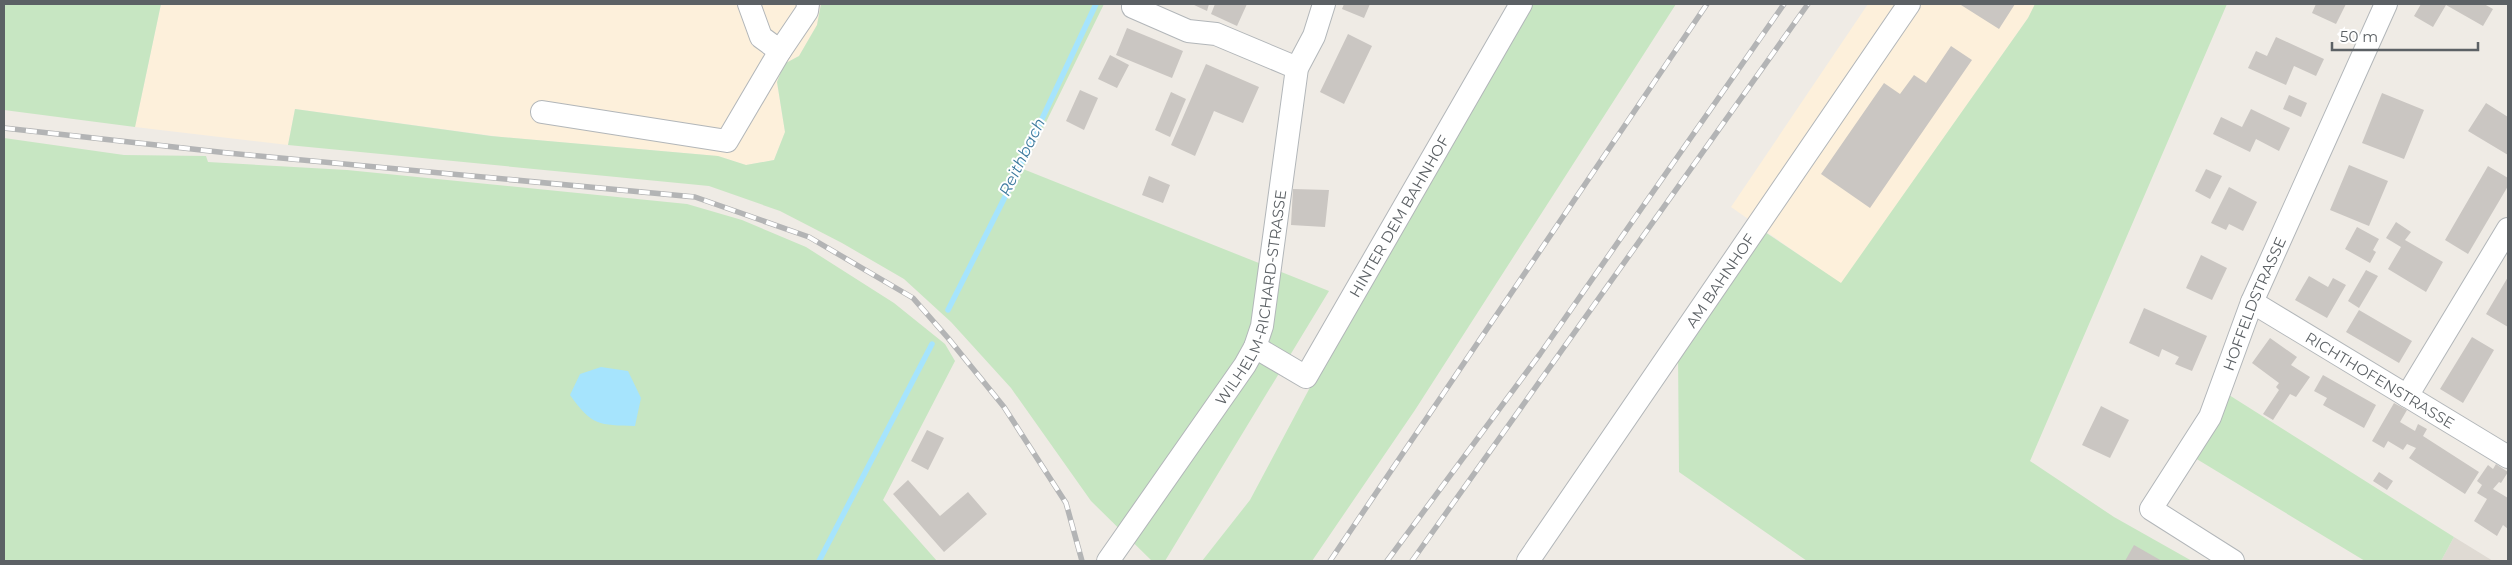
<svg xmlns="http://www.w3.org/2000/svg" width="2512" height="565" viewBox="0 0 2512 565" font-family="Montserrat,sans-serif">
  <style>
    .commercial { fill: #fdf0db }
    .education { fill: #dfdad3 }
    .green { fill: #c7e6c2 }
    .water { fill: #a6e4fd }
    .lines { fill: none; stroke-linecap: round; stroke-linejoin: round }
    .stream { stroke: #a6e4fd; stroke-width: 5.5 }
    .building { fill: #cac6c2 }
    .minor-casing { stroke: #b2b6b9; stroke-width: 24 }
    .minor { stroke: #fff; stroke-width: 22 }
    .rail-casing { stroke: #b3b4b5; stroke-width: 5.5 }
    .rail { stroke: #fff; stroke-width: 4; stroke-dasharray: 11; stroke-linecap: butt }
    .labels { text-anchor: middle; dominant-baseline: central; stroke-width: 4; stroke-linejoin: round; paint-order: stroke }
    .street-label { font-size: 15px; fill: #5c6165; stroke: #fff }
    .water-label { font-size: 16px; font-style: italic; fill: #3d7a9e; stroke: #fff }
  </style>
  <rect width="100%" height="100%" fill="#efebe5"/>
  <path class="commercial" d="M161,4H821L817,25L799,56L784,64L777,82L785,132L774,160L746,165L718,156L501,137L295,109L288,145L135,127Z
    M1868,4H2035L2028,18L1841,284L1731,207Z"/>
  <path class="education" d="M2454,537L2493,561H2441Z"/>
  <path class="green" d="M4,4H161L135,127L4,110Z
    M821,4H1104L1023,169L1329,291L1165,561H1152L1091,501L1011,388L951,322L904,279L842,243L780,211L709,186L288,145L295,109L491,136L718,156L746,165L774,160L785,132L777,82L784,64L799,56L817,25Z
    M1530,4H1676L1415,410L1312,561H1202L1250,500L1356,301Z
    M2035,4H2227L2030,461L2114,517L2192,561H1807L1679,472L1678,353L1762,230L1841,283L2028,18Z
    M4,138L124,155L206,156L208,162L347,170L687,204L742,220L806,247L894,303L945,344L955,361L883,500L937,561H4Z
    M2229,395L2454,537L2441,561H2365L2195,458Z"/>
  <path class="water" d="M601,367L628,371L641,398L635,426C599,425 592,426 570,395L580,374Z"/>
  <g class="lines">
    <path class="stream" d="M948,310L1010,187L1096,4
      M819,561L932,344"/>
  </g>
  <path class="building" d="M1192,4H1209L1207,11Z
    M1215,4H1247L1237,26L1211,14Z
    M1344,4H1370L1364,18L1342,9Z
    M1962,4H2015L1999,29L1961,5Z
    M2316,4H2346L2336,24L2312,13Z
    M2421,4H2484L2493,9L2483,26L2446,5L2433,27L2414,16Z
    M1127,28L1183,51L1172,78L1116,55Z
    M1348,34L1372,46L1344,104L1320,92Z
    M2276,37L2324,59L2316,76L2294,66L2286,85L2248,68L2256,51L2267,56Z
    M1951,46L1972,60L1870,208L1821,174L1884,83L1900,94L1914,75L1926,83Z
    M1110,55L1129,65L1117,88L1098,79Z
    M1206,64L1259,87L1243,123L1214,111L1195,156L1171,145Z
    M1080,90L1098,98L1084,130L1066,121Z
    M1171,92L1186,99L1170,137L1155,130Z
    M2382,93L2424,110L2404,159L2362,143Z
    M2289,95L2307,103L2301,117L2283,109Z
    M2486,103L2508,117V155L2468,131Z
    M2251,109L2290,128L2279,151L2256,139L2250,152L2213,134L2221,117L2242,127Z
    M2349,165L2388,181L2369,226L2330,210Z
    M2488,166L2508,178V186L2468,254L2445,240Z
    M2206,169L2222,176L2210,199L2195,191Z
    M1149,176L1170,185L1163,203L1142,195Z
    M2229,187L2257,202L2243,231L2229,224L2226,230L2211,223Z
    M1293,189L1329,190L1325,227L1291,225Z
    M2396,222L2411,232L2405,240L2443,262L2426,292L2388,269L2401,247L2386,238Z
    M2357,227L2379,239L2373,250L2376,252L2370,263L2345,249Z
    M2201,255L2227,268L2212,300L2186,288Z
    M2366,270L2378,276L2359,308L2348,301Z
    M2309,276L2328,287L2333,278L2346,285L2327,318L2295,300Z
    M2508,277V327L2486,314Z
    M2144,308L2207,336L2192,371L2175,364L2179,357L2162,349L2159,357L2129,343Z
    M2359,310L2412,341L2399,363L2346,332Z
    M2472,337L2494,350L2463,403L2440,389Z
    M2270,338L2297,357L2291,365L2310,377L2296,397L2290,394L2273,420L2263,414L2279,390L2276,387L2279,383L2252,363Z
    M2323,375L2376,405L2364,428L2323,405L2327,398L2314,391Z
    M2394,403L2407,410L2400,422L2415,431L2418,424L2427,429L2423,436L2479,472L2465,494L2409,458L2416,448L2407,444L2403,450L2388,441L2384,448L2372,441Z
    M2101,406L2129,420L2110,458L2082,445Z
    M927,430L944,438L928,470L911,461Z
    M2496,464L2508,472L2501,483L2499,482L2493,489L2508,498V529L2503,525L2497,536L2474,521L2487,499L2477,493L2482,485L2477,481L2488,465L2493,469Z
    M2379,472L2393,481L2387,490L2373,481Z
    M908,480L940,516L968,492L987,514L944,552L893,494Z
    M2134,545L2162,561H2125Z"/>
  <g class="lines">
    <defs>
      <g id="minor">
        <path d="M749,4L761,37L780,51"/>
        <path d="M1133,7L1188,31L1216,34L1297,68"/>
        <path d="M542,112L727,141L780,51L807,11L808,4"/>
        <path id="s1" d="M2252,302L2508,457"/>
        <path id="s2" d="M1255,347L1306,377L1521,4"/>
        <path d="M2407,396L2508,229"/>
        <path id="s3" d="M1108,561L1245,365L1255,347L1262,326L1297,68L1314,36L1324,4"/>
        <path id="s4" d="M1528,561L1909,4"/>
        <path id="s5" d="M2233,561L2151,509L2210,417L2252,302L2386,4"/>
      </g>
    </defs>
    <use href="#minor" class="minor-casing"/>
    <use href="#minor" class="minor"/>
    <defs>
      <path id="rail" d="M4,128L228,153L695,197L809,237L913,298L948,338L1004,407L1066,503L1082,561
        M1330,561L1707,4
        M1387,561L1540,354L1784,4
        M1412,561L1808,4"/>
    </defs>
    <use href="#rail" class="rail-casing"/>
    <use href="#rail" class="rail"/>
  </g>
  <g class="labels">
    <g class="street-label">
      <text stroke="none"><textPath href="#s2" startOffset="245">HINTER DEM BAHNHOF</textPath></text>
      <text stroke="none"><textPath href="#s4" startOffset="340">AM BAHNHOF</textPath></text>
      <text stroke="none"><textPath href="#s3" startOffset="306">WILHELM-RICHARD-STRASSE</textPath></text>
      <text stroke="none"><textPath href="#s5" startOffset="328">HOFFELDSTRASSE</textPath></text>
      <text stroke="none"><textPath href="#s1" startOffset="150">RICHTHOFENSTRASSE</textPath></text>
    </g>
    <g class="water-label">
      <text transform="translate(1022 157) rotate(-64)">Reithbach</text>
    </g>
  </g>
  <rect width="2512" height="565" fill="none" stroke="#5c6165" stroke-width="10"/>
  <path d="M2332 42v8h146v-8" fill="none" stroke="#5c6165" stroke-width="2.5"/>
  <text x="2340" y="42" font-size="15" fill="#5c6165" stroke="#ffffff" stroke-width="4" paint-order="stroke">50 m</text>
</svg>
